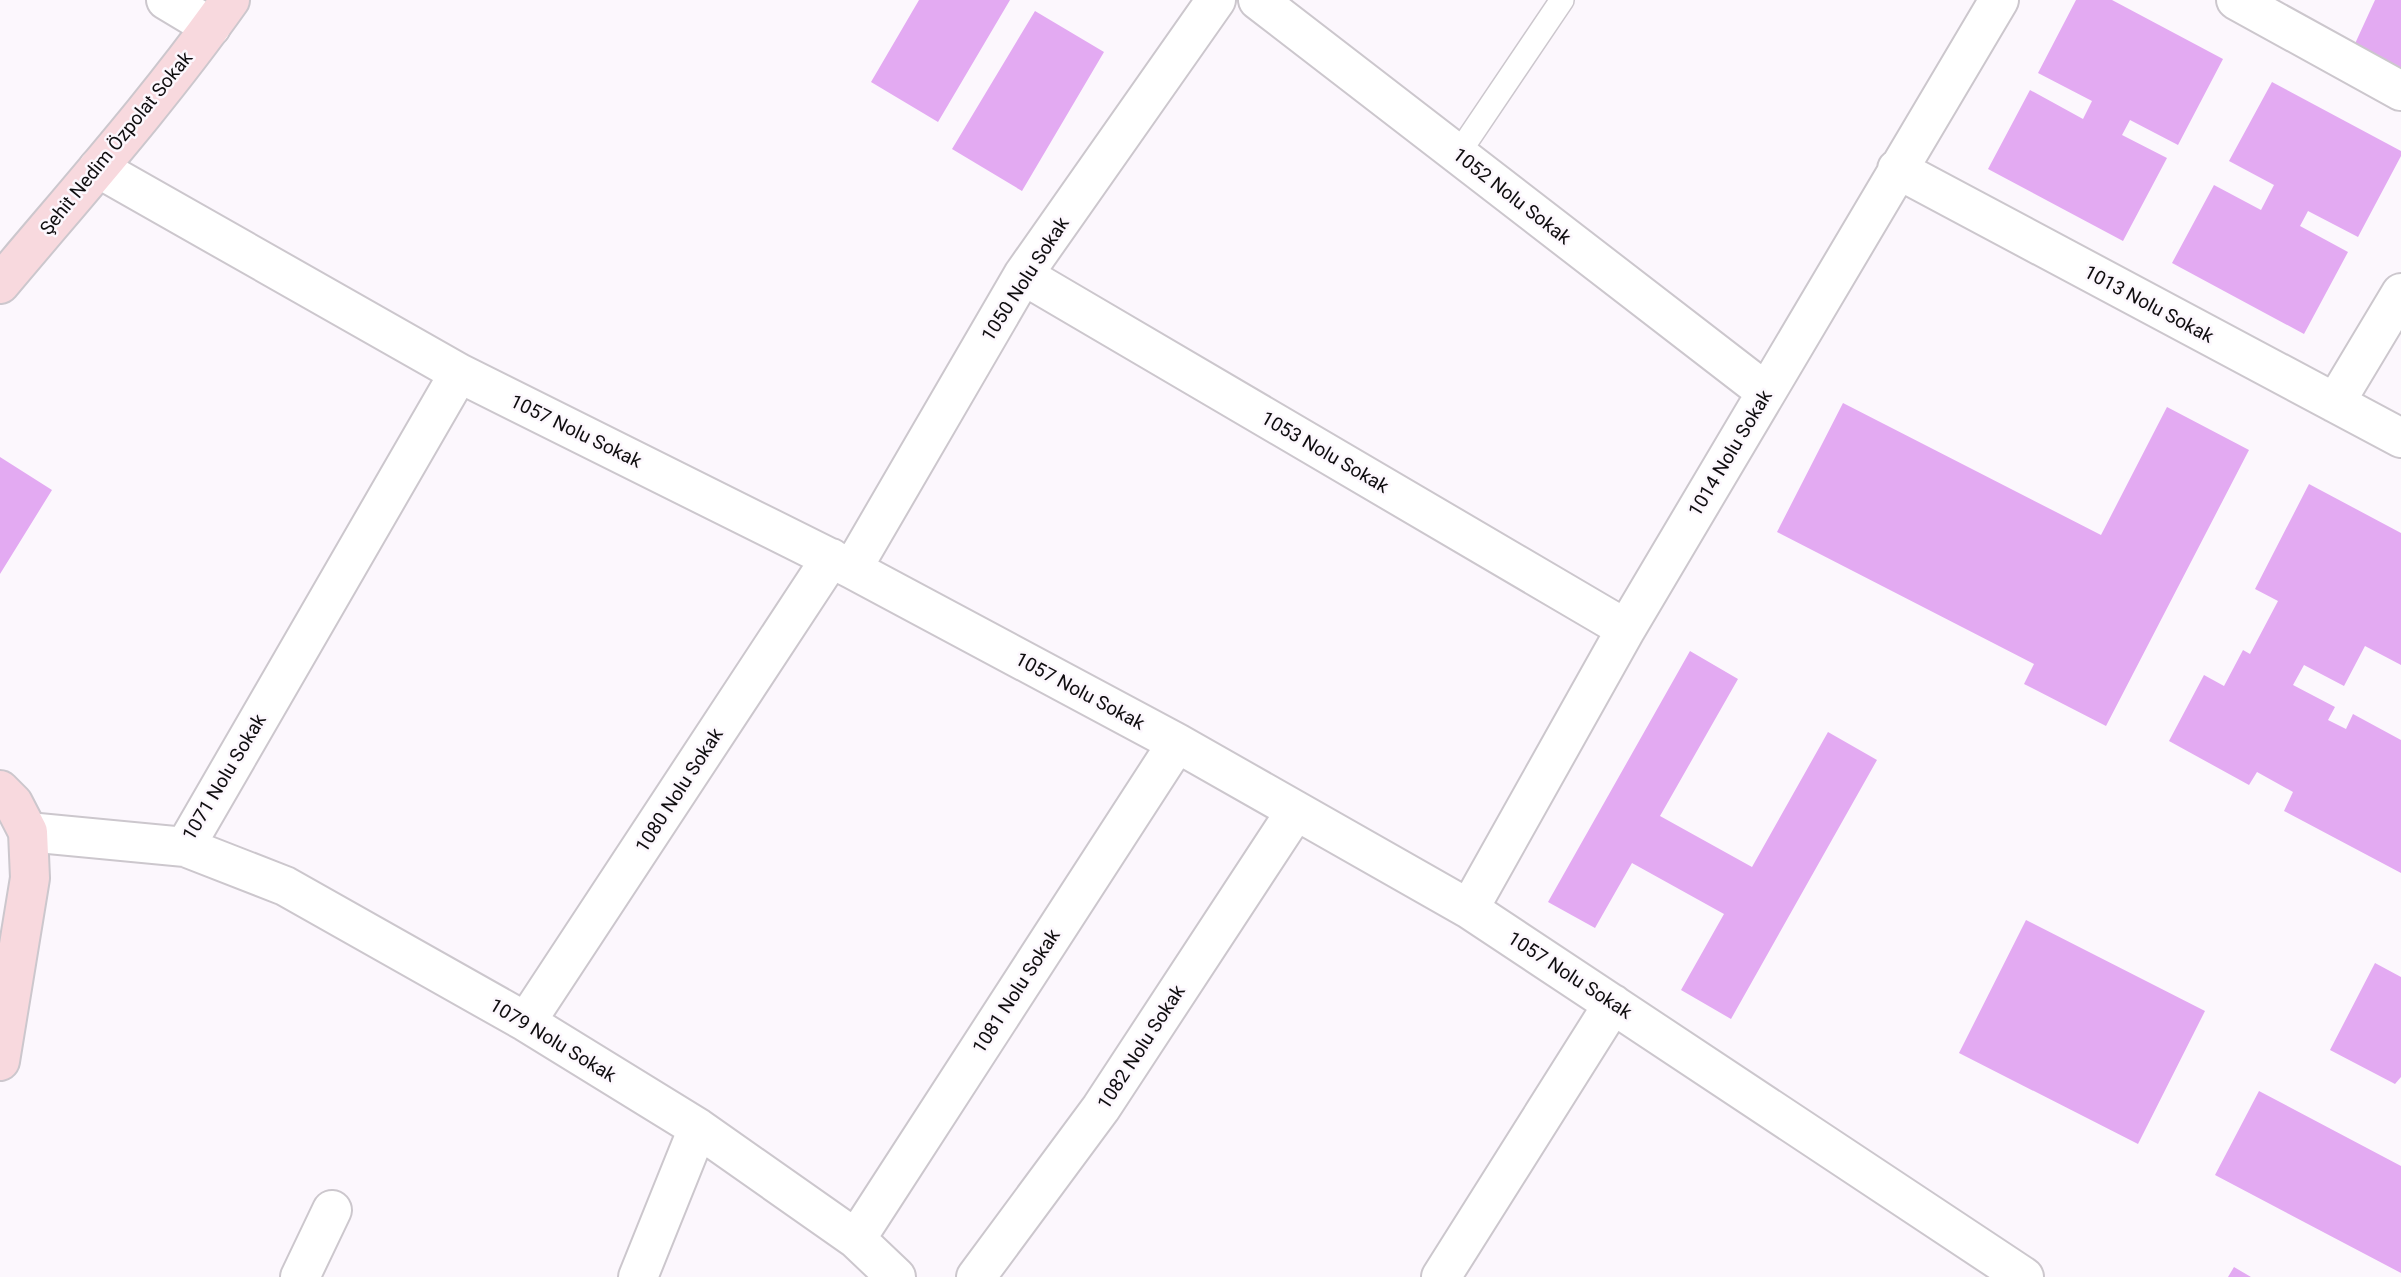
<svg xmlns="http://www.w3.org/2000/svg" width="2401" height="1277" viewBox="0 0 2401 1277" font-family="Roboto,sans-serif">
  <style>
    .building { fill: #e3aaf2 }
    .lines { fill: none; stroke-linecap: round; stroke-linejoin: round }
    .lane-casing { stroke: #ccc7cd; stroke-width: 26 }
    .street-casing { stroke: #ccc7cd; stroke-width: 42 }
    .secondary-casing { stroke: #ccc7cd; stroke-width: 42 }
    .lane { stroke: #fff; stroke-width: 23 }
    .street { stroke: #fff; stroke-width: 38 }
    .secondary { stroke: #f8d9de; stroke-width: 38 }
    .labels { text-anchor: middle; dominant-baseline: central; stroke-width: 5; stroke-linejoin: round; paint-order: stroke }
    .street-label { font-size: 19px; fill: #0f0d0f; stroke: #fcf7fd }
  </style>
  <rect width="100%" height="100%" fill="#fcf7fd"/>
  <path class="building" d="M919,0H1010L938,122L871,82Z
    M2076,0H2112L2223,59L2178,145L2130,120L2122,135L2167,158L2123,241L1988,169L2030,90L2083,119L2092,101L2038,73Z
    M2375,0H2401V71L2353,48Z
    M1035,11L1104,52L1022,191L952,149Z
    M2272,82L2401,151V156L2358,237L2308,211L2300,226L2348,252L2304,334L2172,263L2214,185L2261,210L2274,185L2229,161Z
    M1843,403L2101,535L2167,407L2249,450L2106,726L2024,684L2034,664L1777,532Z
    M0,457L52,490L0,574Z
    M2309,484L2401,533V665L2365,646L2344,686L2304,665L2293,685L2335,707L2328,720L2346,729L2353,714L2401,740V873L2284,811L2293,792L2257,772L2249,785L2169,741L2204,675L2224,686L2243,650L2250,654L2278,601L2255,589Z
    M1690,651L1738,679L1660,816L1752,867L1828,732L1877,760L1731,1019L1681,990L1724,914L1632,863L1595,928L1548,902Z
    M2026,920L2205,1011L2138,1144L1959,1053Z
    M2375,963L2401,977V1077L2395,1084L2330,1050Z
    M2259,1091L2401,1166V1273L2215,1175Z
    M2234,1267L2251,1277H2228Z"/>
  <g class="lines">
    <defs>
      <path id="lane" d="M1458,154L1562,0"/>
      <path id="street" d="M166,0L211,27
        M1258,0L1766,392
        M2236,0L2401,91
        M98,168L459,373L852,569L1177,743L1469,909L2024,1277
        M1897,169L2401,438
        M1023,275L1626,629
        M2335,403L2401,293
        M852,569L1023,275L1216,0
        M28,832L185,847L459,373
        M185,847L285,886L526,1022L698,1128L856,1239L896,1277
        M1469,909L1626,629L1999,0
        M526,1022L831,558
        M856,1239L1177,743
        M300,1277L332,1210
        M638,1277L698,1128
        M976,1277L1101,1108L1295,812
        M1441,1277L1613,1004"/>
      <path id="secondary" d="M0,284C78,191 160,99 230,0
        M0,790L13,803L28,832L30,878L0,1061"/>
    </defs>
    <use href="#lane" class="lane-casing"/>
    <use href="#street" class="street-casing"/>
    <use href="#secondary" class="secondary-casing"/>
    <use href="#lane" class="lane"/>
    <use href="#street" class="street"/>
    <use href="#secondary" class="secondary"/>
  </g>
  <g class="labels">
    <g class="street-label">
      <text transform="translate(116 143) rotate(-51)">Şehit Nedim Özpolat Sokak</text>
      <text transform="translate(1512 196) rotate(38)">1052 Nolu Sokak</text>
      <text transform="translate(1025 279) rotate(-57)">1050 Nolu Sokak</text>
      <text transform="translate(2149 304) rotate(28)">1013 Nolu Sokak</text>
      <text transform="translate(576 431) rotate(26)">1057 Nolu Sokak</text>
      <text transform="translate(1325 452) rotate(30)">1053 Nolu Sokak</text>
      <text transform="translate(1730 453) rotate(-59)">1014 Nolu Sokak</text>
      <text transform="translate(1080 691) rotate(28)">1057 Nolu Sokak</text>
      <text transform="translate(224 777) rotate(-59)">1071 Nolu Sokak</text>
      <text transform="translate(679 790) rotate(-57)">1080 Nolu Sokak</text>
      <text transform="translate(1570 975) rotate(33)">1057 Nolu Sokak</text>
      <text transform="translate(1016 991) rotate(-57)">1081 Nolu Sokak</text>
      <text transform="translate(553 1040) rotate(31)">1079 Nolu Sokak</text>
      <text transform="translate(1141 1047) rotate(-57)">1082 Nolu Sokak</text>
    </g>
  </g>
</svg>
